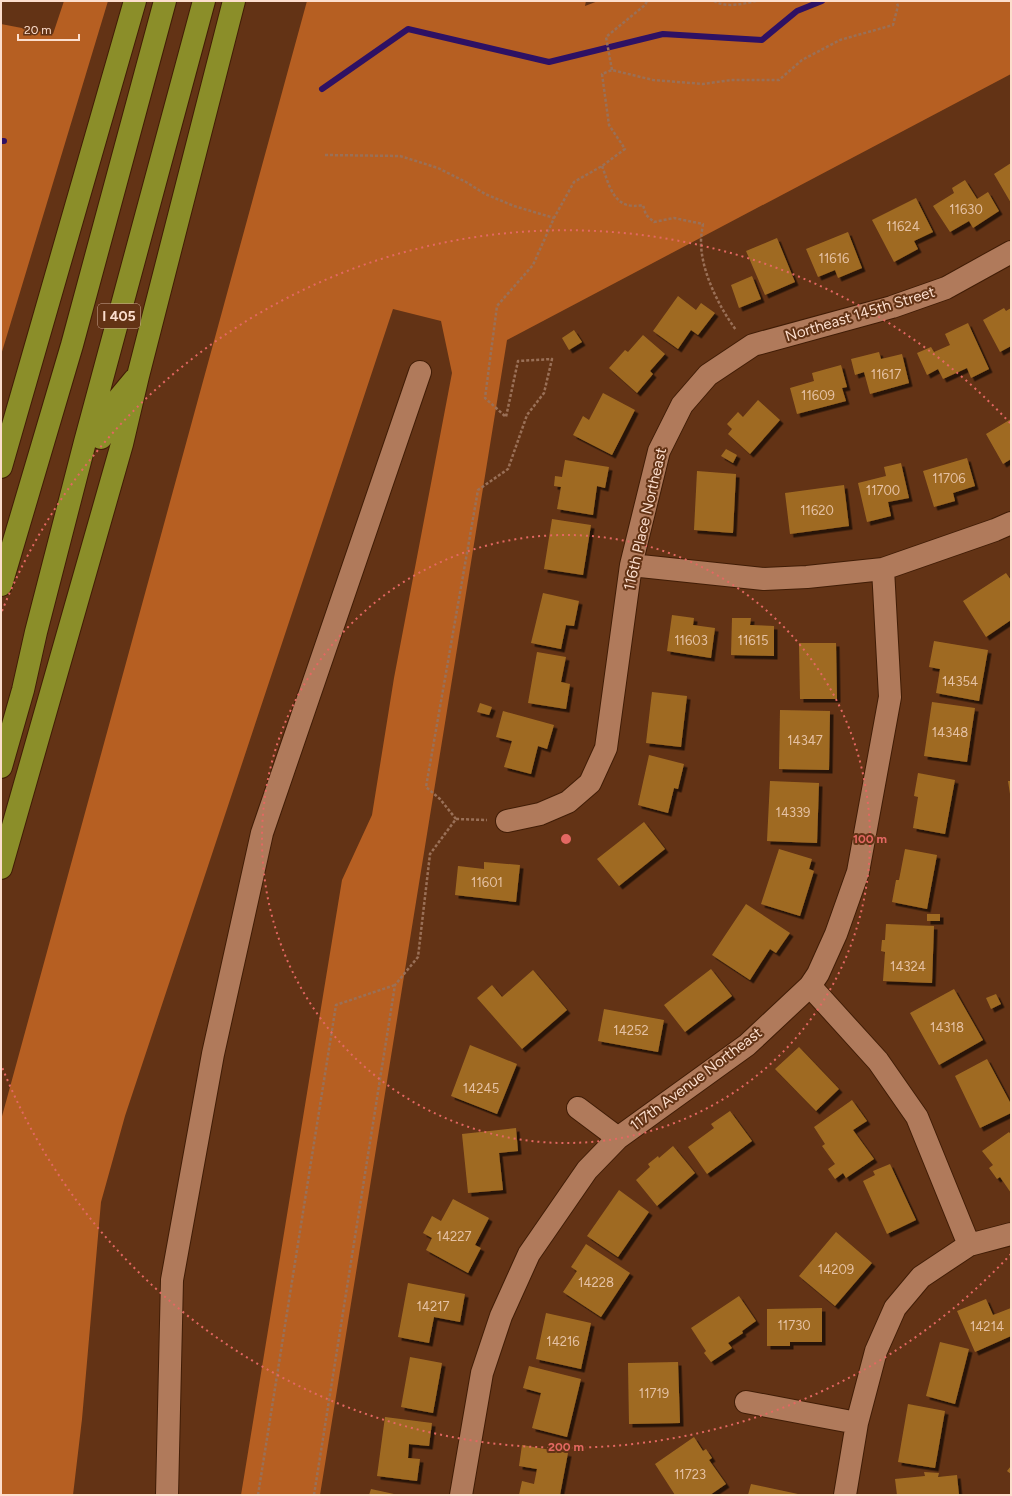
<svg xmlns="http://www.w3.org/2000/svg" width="1012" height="1496" viewBox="0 0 1012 1496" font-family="Figtree,sans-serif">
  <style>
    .forest { fill: #b65f22 }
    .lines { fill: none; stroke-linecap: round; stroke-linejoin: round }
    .stream { stroke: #2e1164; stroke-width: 6 }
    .building { fill: #9f6b24; filter: url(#shadow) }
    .minor-casing { stroke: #411d06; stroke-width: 24 }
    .highway-casing { stroke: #411d06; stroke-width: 24 }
    .path { stroke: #9a7057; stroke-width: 2.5; stroke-dasharray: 3 2; stroke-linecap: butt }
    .minor { stroke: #b07a5b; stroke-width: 22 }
    .highway { stroke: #8b8e29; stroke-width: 22 }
    .ring { fill: none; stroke: #e36862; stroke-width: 2; stroke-dasharray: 2 4 }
    .labels { text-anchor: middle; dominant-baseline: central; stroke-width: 4; stroke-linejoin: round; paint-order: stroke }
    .number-label { font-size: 13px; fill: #e5c1a3 }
    .shield { fill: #633315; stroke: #ceab96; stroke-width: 1 }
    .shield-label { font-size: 14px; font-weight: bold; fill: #fcdecd }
    .street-label { font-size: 15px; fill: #fcdecd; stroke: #633315 }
    .centre { fill: #e36862; stroke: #633315; stroke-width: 2 }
    .ring-label { font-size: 12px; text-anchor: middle; font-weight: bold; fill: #e36862; stroke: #633315; stroke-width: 4; stroke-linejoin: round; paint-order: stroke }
  </style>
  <defs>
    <filter id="shadow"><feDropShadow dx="3.5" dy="3.5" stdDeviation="0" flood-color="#0009"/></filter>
  </defs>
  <rect width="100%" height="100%" fill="#633315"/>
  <path class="forest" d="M64,1H108L1,355V24L53,34Z
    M307,1H586L585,6L598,1H1011V74L507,340L320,1495H241L342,880L372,815L394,678L452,373L441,321L393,309L125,1116L101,1202L82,1419L73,1495H1V1120Z"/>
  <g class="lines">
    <path class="stream" d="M322,89L408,29L549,62L663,34L762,40L797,11L822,1
      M1,141H4"/>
  </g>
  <path class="building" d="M1011,163V203L994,174Z
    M965,180L977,199L988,192L999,211L973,228L969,221L950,232L933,206L954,193L952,188Z
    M916,198L933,232L914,241L918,249L894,262L872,220Z
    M848,232L862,268L838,278L835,270L818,277L806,249Z
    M777,238L795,282L765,295L746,251Z
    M752,276L761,299L739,308L731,285Z
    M678,296L696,310L701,303L715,313L698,335L691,330L678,349L653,331Z
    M1004,308L1006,311L1011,308V346L1000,352L983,320Z
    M968,323L989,369L971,378L967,368L943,379L938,369L927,375L917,353L931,347L934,352L950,345L945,334Z
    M574,330L582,342L569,350L562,338Z
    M643,335L665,354L650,371L653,374L637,393L609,368L625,350L628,352Z
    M879,352L881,359L902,354L909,383L870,394L864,372L855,375L851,359Z
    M841,365L847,387L842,388L846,401L797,414L790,388L814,381L812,373Z
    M603,393L635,410L612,455L573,435L583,416L589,420Z
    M758,400L780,420L750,454L728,434L732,429L727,424L738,412L743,417Z
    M1011,419V459L1003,464L986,434Z
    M726,449L737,455L733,463L721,456Z
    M967,458L975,486L953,493L955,501L934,507L923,471Z
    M565,460L609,467L605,488L597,486L593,515L557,509L561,487L554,486L555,476L562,477Z
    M901,463L909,498L888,502L891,516L867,522L858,483L886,476L884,467Z
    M697,471L736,474L733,533L694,530Z
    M844,485L849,526L790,534L785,493Z
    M552,519L591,525L583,575L544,569Z
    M1006,573L1011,580V620L986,637L963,601Z
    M543,593L579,601L574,626L566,625L561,649L531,643Z
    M672,615L694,618L693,625L715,628L711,658L667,651Z
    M732,618H751L750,625L774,626V656L731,655Z
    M934,641L988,650L979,701L936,693L940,669L929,667Z
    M799,643H836L837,699H800Z
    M537,652L566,657L561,682L570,684L566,709L528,703Z
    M652,692L687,696L681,747L646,743Z
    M932,702L975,708L967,762L924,756Z
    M480,703L492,707L489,715L477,712Z
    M780,710L830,711L829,770L779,769Z
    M503,711L554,725L547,749L538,746L531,774L504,767L512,741L496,737Z
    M649,755L684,764L678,789L674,788L668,813L638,805Z
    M918,773L955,780L945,834L913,828L918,797L914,796Z
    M770,781L819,783L817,843L767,841Z
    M1008,781H1011V794H1010Z
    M644,822L665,849L619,886L597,859Z
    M779,849L812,859L809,869L814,871L800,916L761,904Z
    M905,849L937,855L927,909L892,902L896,880H899Z
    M484,862L520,865L516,902L455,895L458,866L484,869Z
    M746,904L790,933L776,953L770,949L750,980L712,955Z
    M927,914H940V921H927Z
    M886,924L934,926L932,983L883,981L885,952L881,951L882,940H885Z
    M711,969L732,996L685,1032L664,1005Z
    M533,970L567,1010L522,1049L477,998L492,985L502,997Z
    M954,989L983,1040L939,1065L910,1013Z
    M996,994L1001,1004L991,1009L986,998Z
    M604,1009L664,1020L658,1052L598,1041Z
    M470,1045L517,1064L497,1114L451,1096Z
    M799,1047L839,1089L816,1111L775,1069Z
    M987,1059L1011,1104V1113L980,1128L955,1076Z
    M852,1100L867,1121L853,1130L874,1159L846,1178L843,1173L835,1179L828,1169L835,1164L822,1146L825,1144L814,1127Z
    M730,1111L752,1141L707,1174L688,1147L714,1128L711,1124Z
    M516,1128L518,1151L499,1153L503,1190L468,1193L462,1134Z
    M1009,1132L1011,1135V1193L1000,1177L997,1179L989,1168L993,1165L982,1151Z
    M673,1146L695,1173L657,1206L636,1180L650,1167L648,1164L658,1156L659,1158Z
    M890,1164L916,1220L887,1234L863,1181L875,1175L873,1171Z
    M619,1190L649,1212L618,1257L587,1236Z
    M453,1199L489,1218L475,1245L481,1248L468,1273L426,1250L432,1238L423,1233L432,1216L441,1221Z
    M836,1232L872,1263L835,1306L799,1276Z
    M586,1244L630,1273L601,1317L563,1292L577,1271L571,1267Z
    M408,1283L465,1294L460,1322L434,1317L429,1343L398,1337Z
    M739,1296L756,1321L742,1331L743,1333L728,1343L732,1348L711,1362L704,1353L706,1351L691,1328Z
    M986,1299L993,1315L1011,1308V1336L975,1352L957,1311Z
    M822,1308V1342H790V1346H767V1309Z
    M546,1313L591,1323L581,1369L536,1359Z
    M940,1342L969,1349L955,1404L926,1396Z
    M410,1357L442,1363L433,1413L401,1407Z
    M678,1362L680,1423L629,1424L628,1363Z
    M529,1366L581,1379L567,1437L532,1428L541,1393L523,1388Z
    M908,1404L945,1411L935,1468L898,1462Z
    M385,1417L432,1423L429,1446L409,1444L408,1458L420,1459L417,1481L377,1476Z
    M694,1437L703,1451L706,1449L712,1458L709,1460L726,1484L710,1495H675L655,1464Z
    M522,1445L568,1453L560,1495H519L522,1481L534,1484L537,1469L519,1466Z
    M1011,1466V1474L1007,1471Z
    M924,1472L939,1473L938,1477L957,1475L959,1495H897L895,1479L925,1476Z
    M751,1484L798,1494V1495H748Z
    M371,1489L394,1494V1495H369Z"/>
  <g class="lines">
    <defs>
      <path id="minor" d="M631,565L764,579L807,577L883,569L995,530L1011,523
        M507,821L540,814L568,802L590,783L606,748L631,565L659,451L682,405L708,375L753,345L892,307L946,288L1011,252
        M810,986L878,1061L917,1117L969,1245L921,1277L895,1308L876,1351L857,1423L845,1495
        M578,1108L618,1138
        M969,1245L1011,1234
        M746,1402L857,1423
        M167,1495L172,1280L213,1054L262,833L420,372
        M461,1495L482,1373L501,1316L529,1254L587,1170L618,1138L747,1045L810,986L818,974L836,934L858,872L890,697L883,569"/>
      <path id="highway" d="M101,438L109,410L134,380
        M1,467L135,1
        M1,585L72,345L165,1
        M1,767L23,690L36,632L85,442L204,1
        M1,868L122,444L138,376L234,1"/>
    </defs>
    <use href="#minor" class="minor-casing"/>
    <use href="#highway" class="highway-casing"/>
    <path class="path" d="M714,1C726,8 743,4 756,1
      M612,70L606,37L645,5L647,1
      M325,155L400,156L438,168L466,182L485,194L514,206L554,218
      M602,166C610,187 614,211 643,205L646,215L654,222L674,218L703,224C702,230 701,236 701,242C701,271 719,307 736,330
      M456,819L440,799L426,787L478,490L508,469L527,415L544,393L552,359L518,361L506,417L485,398L497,306L533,265L554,218L574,182L602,166L625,149L609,125L602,74L612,70L653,80L703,84L731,80H779L802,60L840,40L893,25L898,6L896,1
      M258,1495L336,1005L395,985
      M314,1495L395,985L418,957L430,854L456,819L487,820"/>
    <use href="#minor" class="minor"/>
    <use href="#highway" class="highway"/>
  </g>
  <g class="ring">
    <circle cx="566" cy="839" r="304"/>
    <path d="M1011 1254A608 608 0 0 1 2 1067M2 611A608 608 0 0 1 1011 424"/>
  </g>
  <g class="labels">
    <g class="number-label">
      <text x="966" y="209">11630</text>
      <text x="903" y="226">11624</text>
      <text x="834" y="258">11616</text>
      <text x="886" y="374">11617</text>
      <text x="818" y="395">11609</text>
      <text x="949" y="478">11706</text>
      <text x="883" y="490">11700</text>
      <text x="817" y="510">11620</text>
      <text x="691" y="640">11603</text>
      <text x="753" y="640">11615</text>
      <text x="960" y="681">14354</text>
      <text x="950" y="732">14348</text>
      <text x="805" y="740">14347</text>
      <text x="793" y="812">14339</text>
      <text x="487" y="882">11601</text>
      <text x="908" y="966">14324</text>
      <text x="947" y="1027">14318</text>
      <text x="631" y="1030">14252</text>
      <text x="481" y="1088">14245</text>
      <text x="454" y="1236">14227</text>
      <text x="836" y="1269">14209</text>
      <text x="596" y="1282">14228</text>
      <text x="433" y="1306">14217</text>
      <text x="794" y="1325">11730</text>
      <text x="987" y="1326">14214</text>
      <text x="563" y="1341">14216</text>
      <text x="654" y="1393">11719</text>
      <text x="690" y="1474">11723</text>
    </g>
    <rect class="shield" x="98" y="304" width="42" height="24" rx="3"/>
    <g class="shield-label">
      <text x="119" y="316">I 405</text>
    </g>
    <g class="street-label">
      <text transform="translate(860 314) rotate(-17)">Northeast 145th Street</text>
      <text transform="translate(645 519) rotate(-77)">116th Place Northeast</text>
      <text transform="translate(696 1079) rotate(-37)">117th Avenue Northeast</text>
    </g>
  </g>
  <circle cx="566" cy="839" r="6" class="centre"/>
  <g class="ring-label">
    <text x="870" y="843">100 m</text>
    <text x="566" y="1451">200 m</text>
  </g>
  <rect width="1012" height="1496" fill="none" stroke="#fcdecd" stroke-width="4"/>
  <path d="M18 34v6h61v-6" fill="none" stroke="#fcdecd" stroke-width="2"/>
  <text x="24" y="34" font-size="12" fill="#fcdecd" stroke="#633315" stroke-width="3" paint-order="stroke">20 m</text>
</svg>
